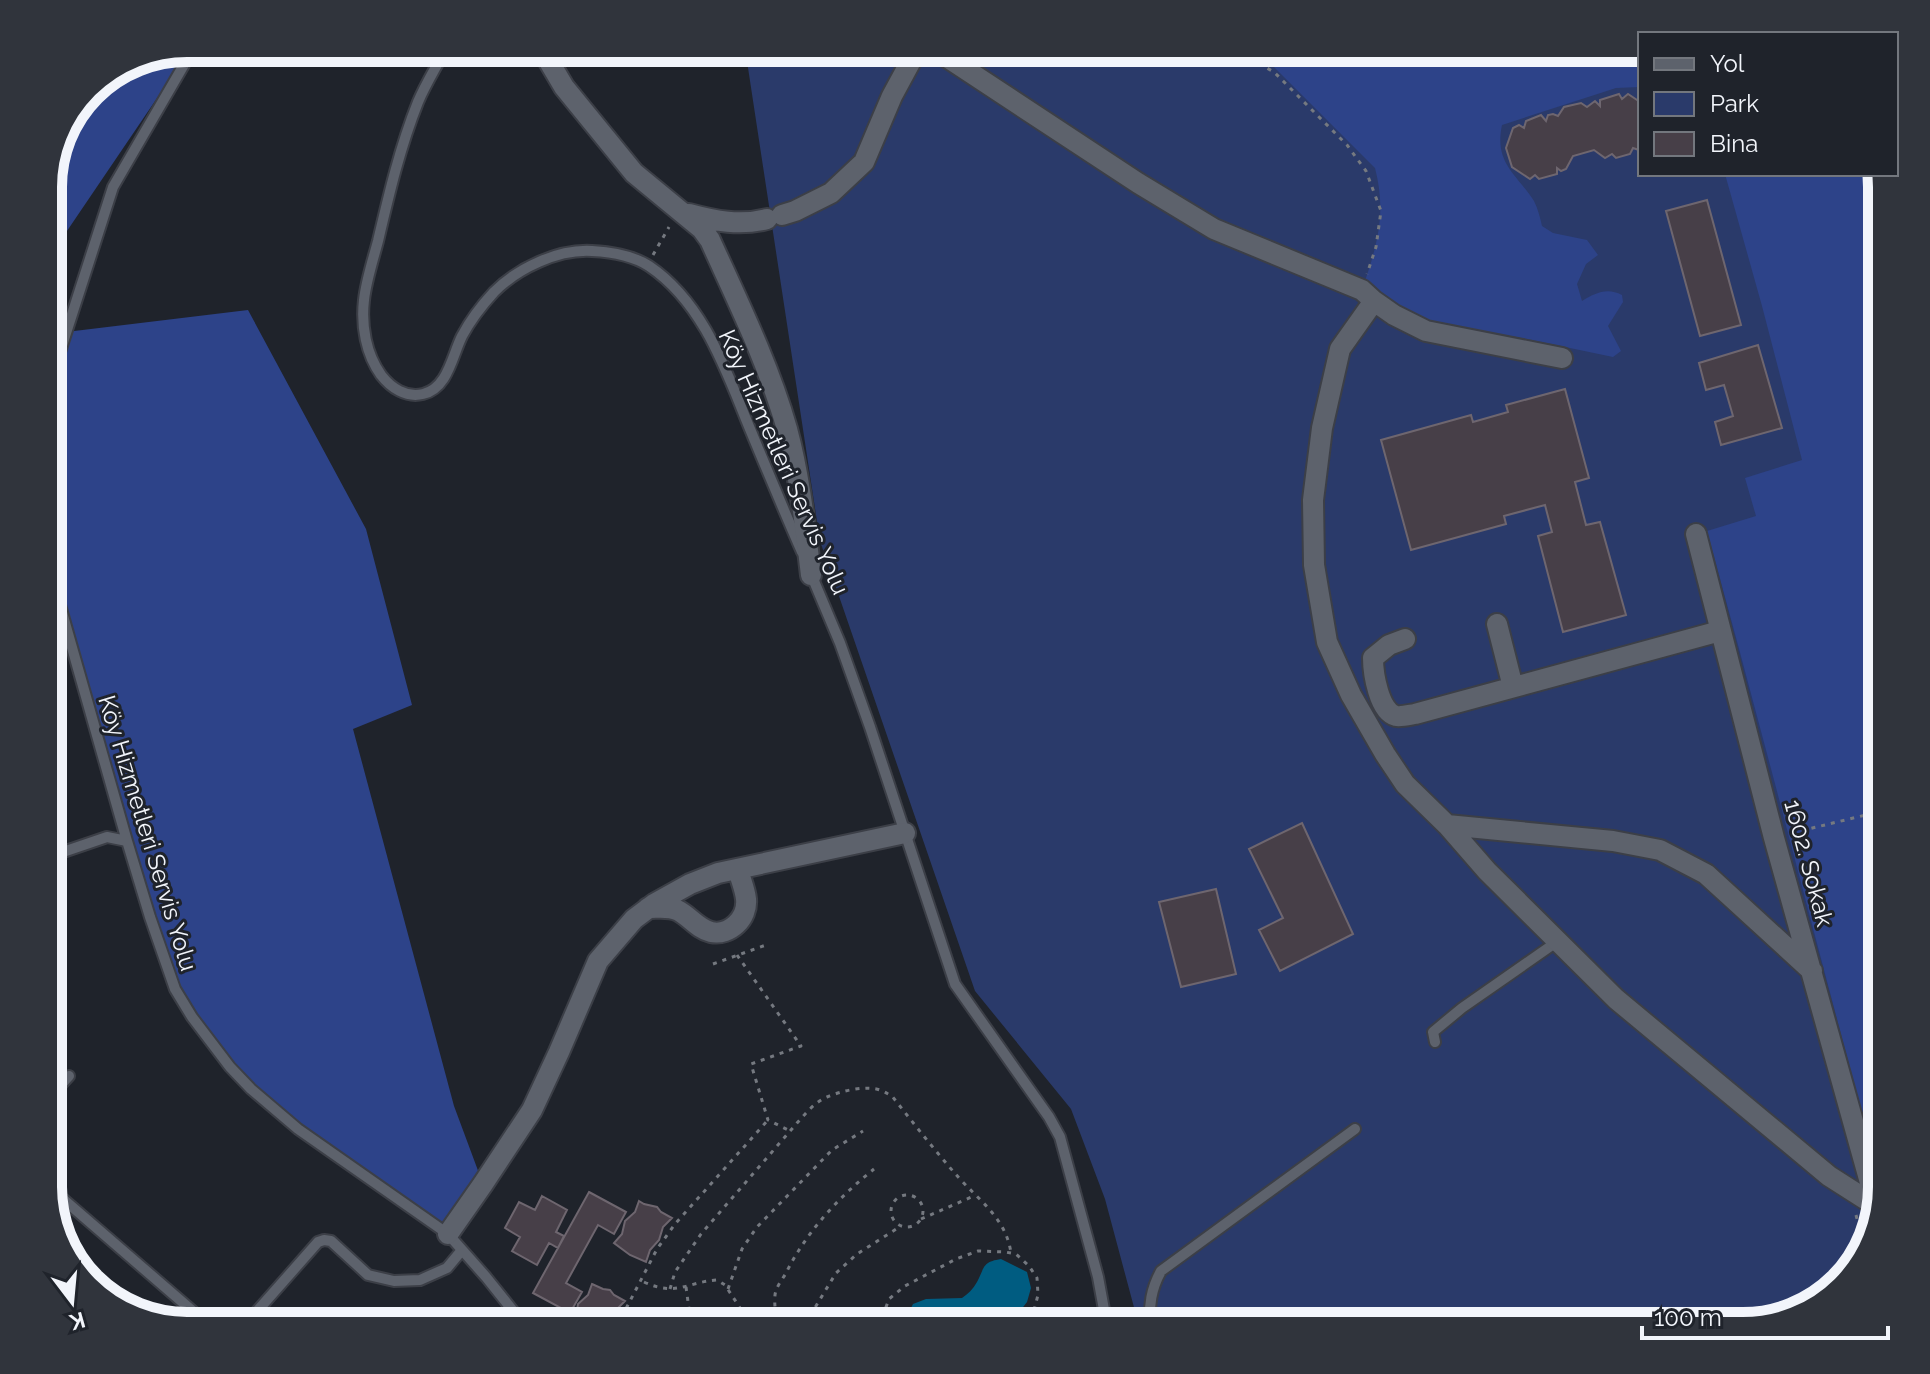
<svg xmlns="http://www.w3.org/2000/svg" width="1930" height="1374" viewBox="0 0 1930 1374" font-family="Raleway,sans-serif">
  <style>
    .green { fill: #2a3a6a }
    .forest { fill: #2d4389 }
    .water { fill: #005c81 }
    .building { fill: #473f48; stroke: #6e666f; stroke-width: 2 }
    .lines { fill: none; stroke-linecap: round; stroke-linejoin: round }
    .lane-casing { stroke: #3c3f47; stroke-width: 14 }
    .street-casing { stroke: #3c3f47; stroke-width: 24 }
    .path { stroke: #757980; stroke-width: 3; stroke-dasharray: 4 6; stroke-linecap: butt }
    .lane { stroke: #5d626c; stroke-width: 10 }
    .street { stroke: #5d626c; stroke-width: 20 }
    .labels { text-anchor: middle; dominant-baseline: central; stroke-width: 6; stroke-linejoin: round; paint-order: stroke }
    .street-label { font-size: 24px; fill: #f2f5fb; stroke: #1f232b }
    .rim { fill: none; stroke: #f2f5fb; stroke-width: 10 }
  </style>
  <rect width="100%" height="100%" fill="#1f232b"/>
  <path class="green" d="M745,48H1640V174H1879L1882,187V1187L1854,1271L1805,1311L1743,1326H1139L1105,1199L1071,1109L975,991L820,541Z"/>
  <path class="forest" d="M187,48H191L48,259V177L63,125L95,83Z
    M1255,48H1640V87L1616,88L1502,125C1494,163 1516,173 1534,201C1538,209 1540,217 1542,226L1553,233L1587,240L1598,255L1586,264L1577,284L1582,301C1595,293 1607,287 1622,295L1623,302L1608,326L1621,351L1613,357L1527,339L1428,322L1362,290C1377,246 1387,214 1375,168Z
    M1725,174H1879L1882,187V1188C1823,969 1767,749 1707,531L1756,516L1745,478L1802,460L1762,306Z
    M248,310L366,529L412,705L353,729L454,1106L483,1184L448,1234L252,1089L175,989L48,563V389L66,332Z"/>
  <path class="water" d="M1001,1259L1027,1272L1031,1288L1027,1302L1020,1311L996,1326H911L907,1316L913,1304L926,1299L962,1298C968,1294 973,1289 977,1282C985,1267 982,1262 1001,1259Z"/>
  <path class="building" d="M1619,94L1622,99L1628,94L1640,102L1639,150L1633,148L1630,154L1616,158L1612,154L1605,158L1594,150L1573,156L1566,169L1561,171L1557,168V174L1539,179L1535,175L1530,179L1512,167L1506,148L1513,128L1519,125L1524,128L1526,121L1541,115L1546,121L1548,115L1553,114L1558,116L1564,107L1581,103L1587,107L1595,101L1600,106V100Z
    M1707,200L1741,325L1700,336L1666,211Z
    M1758,345L1782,428L1721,445L1715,422L1733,416L1724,385L1706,390L1699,363Z
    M1881,375L1882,376V428L1881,426L1878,427L1872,406L1875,404L1876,400L1873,396Z
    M1565,389L1589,478L1575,482L1586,525L1600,522L1626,615L1563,632L1538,536L1552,532L1545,505L1504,516L1506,524L1411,550L1381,440L1471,415L1473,422L1508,412L1506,405Z
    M1302,823L1353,934L1280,971L1259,930L1283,918L1249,849Z
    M1216,889L1236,974L1181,987L1159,902Z
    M589,1192L626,1212L614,1234L598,1225L566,1283L582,1292L570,1313L533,1293Z
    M542,1196L567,1210L556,1232L564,1236L558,1248L549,1243L537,1265L512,1251L520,1237L505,1228L519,1202L535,1210Z
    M639,1201L644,1204L657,1207L661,1212L672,1218L663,1227L659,1240L650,1250L646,1262L630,1255L614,1243L622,1234L625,1221L635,1212Z
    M592,1284L603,1289L610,1290L614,1295L625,1301L616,1310L613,1323L609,1326H569L576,1317L578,1304L588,1295Z"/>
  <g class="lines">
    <defs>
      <path id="lane" d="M446,48C437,66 426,83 418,102C400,147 389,194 378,241C373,260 366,281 364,300C361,326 366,354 381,375C391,388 406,398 423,394C448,388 452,356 462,336C470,321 482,305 494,292C518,268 558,249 592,251C612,252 632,255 649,266C704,303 726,371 750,429C767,470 784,511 802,552
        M48,389L113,187L185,63L190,48
        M48,563L127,841L150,917L175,989L192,1017L230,1067L251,1089L298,1129L448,1234L486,1277L514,1312L521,1326
        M811,574L840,643L870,727L955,984L1049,1117L1060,1137L1098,1277L1107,1326
        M48,859L63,852L107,837L127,841
        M1435,1042L1433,1032L1462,1008L1558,941
        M48,1099L69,1076
        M48,1186L210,1326
        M244,1326L318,1242L324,1240L331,1241L368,1275L394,1281L420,1280L447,1268L462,1250
        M1150,1326C1149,1305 1151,1289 1161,1271L1355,1129"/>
      <path id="street" d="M541,48L564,87L634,173L702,229L710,240C738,302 768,363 787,429C800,477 805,526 811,575
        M933,48L1138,183L1214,229L1362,290L1374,301L1340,349L1322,428L1313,500L1314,565L1327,642L1351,695L1385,754L1405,784L1447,825L1613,841L1660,850L1706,874L1812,971
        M689,214C715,221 740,226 767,219
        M782,215L795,211L831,193L864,162L892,96L918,48
        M1374,301L1394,315L1426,331L1562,358
        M1696,534L1774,838L1876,1204
        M1497,624L1513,687
        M1405,639L1389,645L1373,658C1373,673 1379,712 1396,716C1401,717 1409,715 1415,714L1720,631
        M1447,825L1487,871L1616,999L1829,1176L1876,1206
        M648,908C659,908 670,906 679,911C690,917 698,929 711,932C730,936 748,918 746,899C745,889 740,878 738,869
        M448,1234L483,1184L532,1110L559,1052L598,961L634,919L654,904L690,884L718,873L905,833"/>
    </defs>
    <use href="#lane" class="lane-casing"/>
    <use href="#street" class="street-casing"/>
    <path class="path" d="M1201,48L1254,61L1274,72L1347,145L1366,171L1381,211L1376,247L1367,274
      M653,255L669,227
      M1792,833L1882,811
      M737,955L801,1046L751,1064L768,1120L790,1131
      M713,964L766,945
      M891 1211a16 16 0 1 1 32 0a16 16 0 1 1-32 0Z
      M1856,1215L1863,1242
      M921,1219L976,1195
      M644,1282C676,1297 687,1282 717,1280L725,1285L748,1320C773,1313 785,1307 807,1326
      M686,1287L689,1309L687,1326
      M670,1289L675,1272L701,1234L797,1123C806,1113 815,1102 827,1097C841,1091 866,1085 880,1090C885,1092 888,1094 892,1096C914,1124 936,1152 959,1178C981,1202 1006,1219 1011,1253
      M728,1289L742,1249L757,1227L832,1150L863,1131
      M805,1324L836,1273L857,1254L901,1226
      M617,1326L657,1249L675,1224L768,1120
      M648,1326L657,1320L689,1309
      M732,1326L733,1314L739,1309
      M779,1326C776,1316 774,1306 775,1295C776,1287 782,1280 786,1273C807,1231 838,1198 874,1169
      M863,1326L874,1320L888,1318
      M892,1326L885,1310L889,1299L905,1286L956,1259L978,1251L1005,1252L1016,1254L1029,1266L1037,1278L1038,1295L1034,1310L1018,1326"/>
    <use href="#lane" class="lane"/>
    <use href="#street" class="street"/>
  </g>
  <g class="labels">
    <g class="street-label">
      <text transform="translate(784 462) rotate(66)">Köy Hizmetleri Servis Yolu</text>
      <text transform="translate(148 833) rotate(73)">Köy Hizmetleri Servis Yolu</text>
      <text transform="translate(1809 863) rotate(75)">1602. Sokak</text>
    </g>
  </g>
  <path d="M0 0H1930V1374H0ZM187 62H1743A125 125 0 0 1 1868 187V1187A125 125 0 0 1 1743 1312H187A125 125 0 0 1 62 1187V187A125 125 0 0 1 187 62Z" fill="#30343c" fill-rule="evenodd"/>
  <path class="rim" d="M187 62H1743A125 125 0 0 1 1868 187V1187A125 125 0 0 1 1743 1312H187A125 125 0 0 1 62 1187V187A125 125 0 0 1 187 62Z"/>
  <rect x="1638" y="32" width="260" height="144" fill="#1f232b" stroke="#73777e" stroke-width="2"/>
  <rect x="1654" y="58" width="40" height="12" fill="#5d626c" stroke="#73777e" stroke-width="2"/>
  <text x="1710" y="72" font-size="24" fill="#f2f5fb">Yol</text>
  <rect x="1654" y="92" width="40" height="24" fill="#2a3a6a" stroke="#73777e" stroke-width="2"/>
  <text x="1710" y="112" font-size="24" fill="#f2f5fb">Park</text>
  <rect x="1654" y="132" width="40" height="24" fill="#473f48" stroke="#73777e" stroke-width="2"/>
  <text x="1710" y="152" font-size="24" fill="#f2f5fb">Bina</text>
  <g transform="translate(72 1302) rotate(164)" stroke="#1f232b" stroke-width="6" paint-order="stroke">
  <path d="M0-6L14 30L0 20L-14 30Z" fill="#f2f5fb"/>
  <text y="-12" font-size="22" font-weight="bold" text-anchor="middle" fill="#f2f5fb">K</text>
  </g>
  <path d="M1642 1326v12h246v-12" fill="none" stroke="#f2f5fb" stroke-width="4"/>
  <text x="1654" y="1326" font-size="24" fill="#f2f5fb" stroke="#1f232b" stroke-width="6" paint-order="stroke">100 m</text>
</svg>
